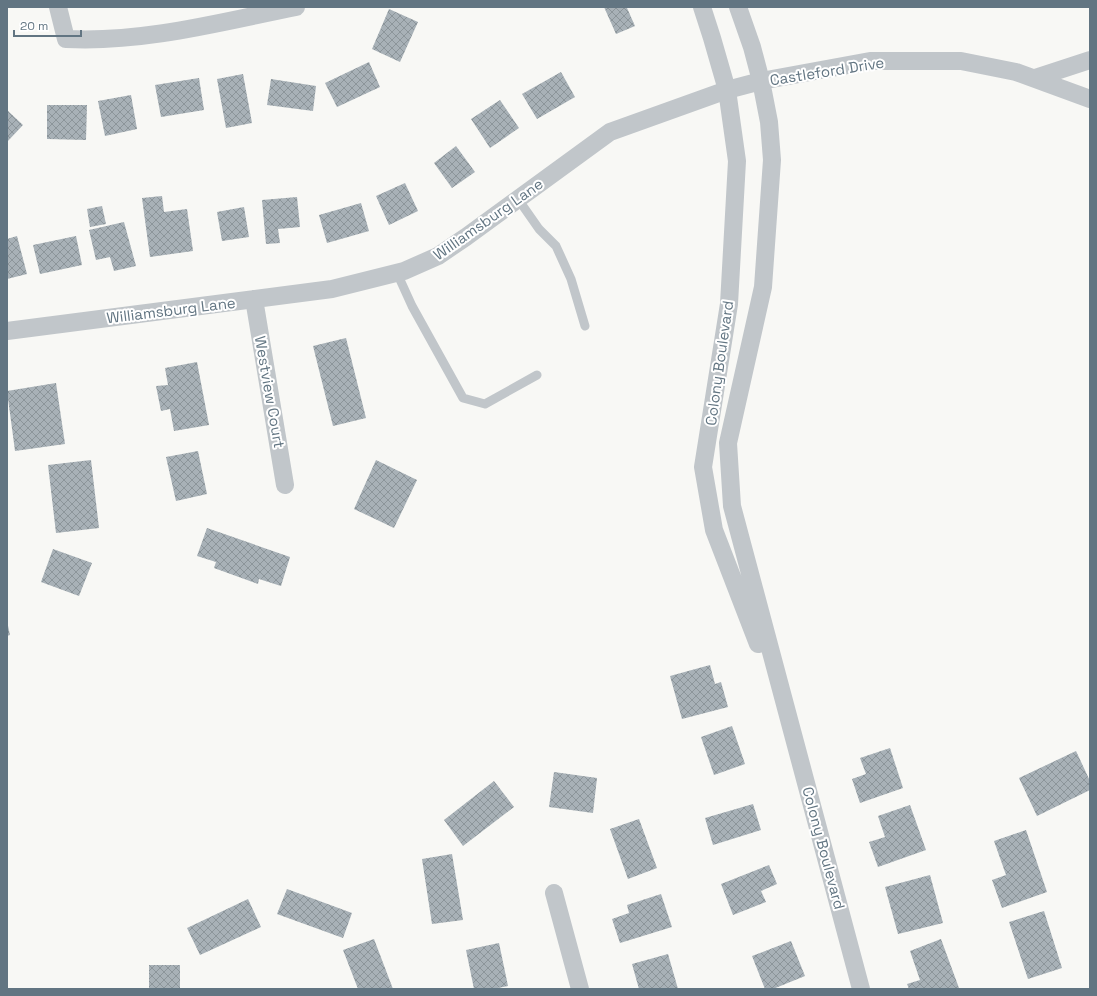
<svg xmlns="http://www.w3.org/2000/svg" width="1097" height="996" viewBox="0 0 1097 996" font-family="'Space Grotesk',sans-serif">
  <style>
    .building { fill: url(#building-cross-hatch) }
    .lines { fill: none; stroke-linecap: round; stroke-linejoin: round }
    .lane { stroke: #c1c6ca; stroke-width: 9 }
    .street { stroke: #c1c6ca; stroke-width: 18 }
    .labels { text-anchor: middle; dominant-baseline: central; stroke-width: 4; stroke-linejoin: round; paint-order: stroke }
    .street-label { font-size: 15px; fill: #627582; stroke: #fff }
  </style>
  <defs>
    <pattern id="building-cross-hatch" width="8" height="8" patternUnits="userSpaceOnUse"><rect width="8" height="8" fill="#a8b1b7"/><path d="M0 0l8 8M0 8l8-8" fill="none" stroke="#8c959a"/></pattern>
  </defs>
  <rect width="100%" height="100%" fill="#f8f8f5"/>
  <path class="building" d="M604,7H630L627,8L635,26L616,34Z
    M389,9L418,22L400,62L372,49Z
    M369,62L380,87L337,107L325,83Z
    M561,72L575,97L537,119L522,94Z
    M243,74L252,123L226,128L217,79Z
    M199,78L204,110L161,117L155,85Z
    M271,79L316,86L313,111L267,105Z
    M131,95L137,129L105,136L98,101Z
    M500,100L519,128L490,148L471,119Z
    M47,105H87L86,140L47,139Z
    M7,110L23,125L7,142Z
    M456,146L475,172L452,188L434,163Z
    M405,183L418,211L389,225L376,196Z
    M162,196L164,212L187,209L193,251L150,257L142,198Z
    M297,197L300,227L278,229L280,243L266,244L262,200Z
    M361,203L369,231L327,243L319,215Z
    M102,206L106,224L90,227L87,209Z
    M244,207L249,237L222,241L217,212Z
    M124,222L136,266L114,271L110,257L96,260L89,230Z
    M17,236L27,274L7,279V239Z
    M76,236L82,265L40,274L33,245Z
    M346,338L366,418L333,426L313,346Z
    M197,362L209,425L174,431L170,409L161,411L156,386L168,385L165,368Z
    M56,383L65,444L15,451L7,391Z
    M198,451L207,494L176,501L166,457Z
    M91,460L99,528L56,533L48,465Z
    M376,460L417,480L394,528L354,509Z
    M207,528L290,557L281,586L259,579L258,584L214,568L216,562L197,556Z
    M53,549L92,563L79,596L41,582Z
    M7,621L10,635L7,636Z
    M710,665L715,684L721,682L728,707L682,719L670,676Z
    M732,726L745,764L714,775L701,737Z
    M890,748L903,788L860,803L852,779L866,774L860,758Z
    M1076,751L1090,781V790L1037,816L1019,778Z
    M554,772L597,778L593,813L549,807Z
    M494,781L514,807L463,846L444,820Z
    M753,804L761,830L713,845L705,818Z
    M910,805L926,850L878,867L869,842L885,837L878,816Z
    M639,819L657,868L628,879L610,829Z
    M1026,830L1047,892L1002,908L992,880L1006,875L994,841Z
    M452,854L463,920L432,924L422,859Z
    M769,865L777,884L761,891L766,902L733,915L721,884Z
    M930,875L943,923L898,934L885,887Z
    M287,889L352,913L343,938L277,914Z
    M661,894L672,927L620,943L612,919L629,913L627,905Z
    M248,899L261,927L200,955L187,928Z
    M1044,911L1062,968L1028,979L1009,922Z
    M374,939L393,989H358L343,950Z
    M941,939L959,988L909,989L907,984L920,980L910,951Z
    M791,941L805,976L773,989H765L752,956Z
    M499,943L508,986L493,989H474L466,950Z
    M668,954L678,989H639L632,964Z
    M149,965H180V989H149Z"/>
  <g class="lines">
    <path class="lane" d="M518,199L539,229L556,246L571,279L585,326
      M397,273L412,306L463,398L485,404L537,375"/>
    <path class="street" d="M58,7L66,39C144,43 221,22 296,7
      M702,7L712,38L727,90L737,161L729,304L703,467L714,530L758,644
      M738,7L752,47L761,81L769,122L772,160L763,287L728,443L732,506L861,989
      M1035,78L1090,60
      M254,299L285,485
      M7,331L332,289L404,271L438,256L466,237L610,132L727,90L761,81L870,61H961L1016,72L1090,99
      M554,893L580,989"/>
  </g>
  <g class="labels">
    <g class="street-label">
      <text transform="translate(827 71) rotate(-9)">Castleford Drive</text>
      <text transform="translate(488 219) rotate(-35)">Williamsburg Lane</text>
      <text transform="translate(171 310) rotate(-7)">Williamsburg Lane</text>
      <text transform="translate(719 363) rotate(-82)">Colony Boulevard</text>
      <text transform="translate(270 392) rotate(80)">Westview Court</text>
      <text transform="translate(824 848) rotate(75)">Colony Boulevard</text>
    </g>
  </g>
  <rect width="1097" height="996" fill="none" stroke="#627582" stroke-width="16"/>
  <path d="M14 30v6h67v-6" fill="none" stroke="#627582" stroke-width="2"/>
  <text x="20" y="30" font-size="12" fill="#627582" stroke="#ffffff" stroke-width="3" paint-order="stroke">20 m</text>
</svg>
